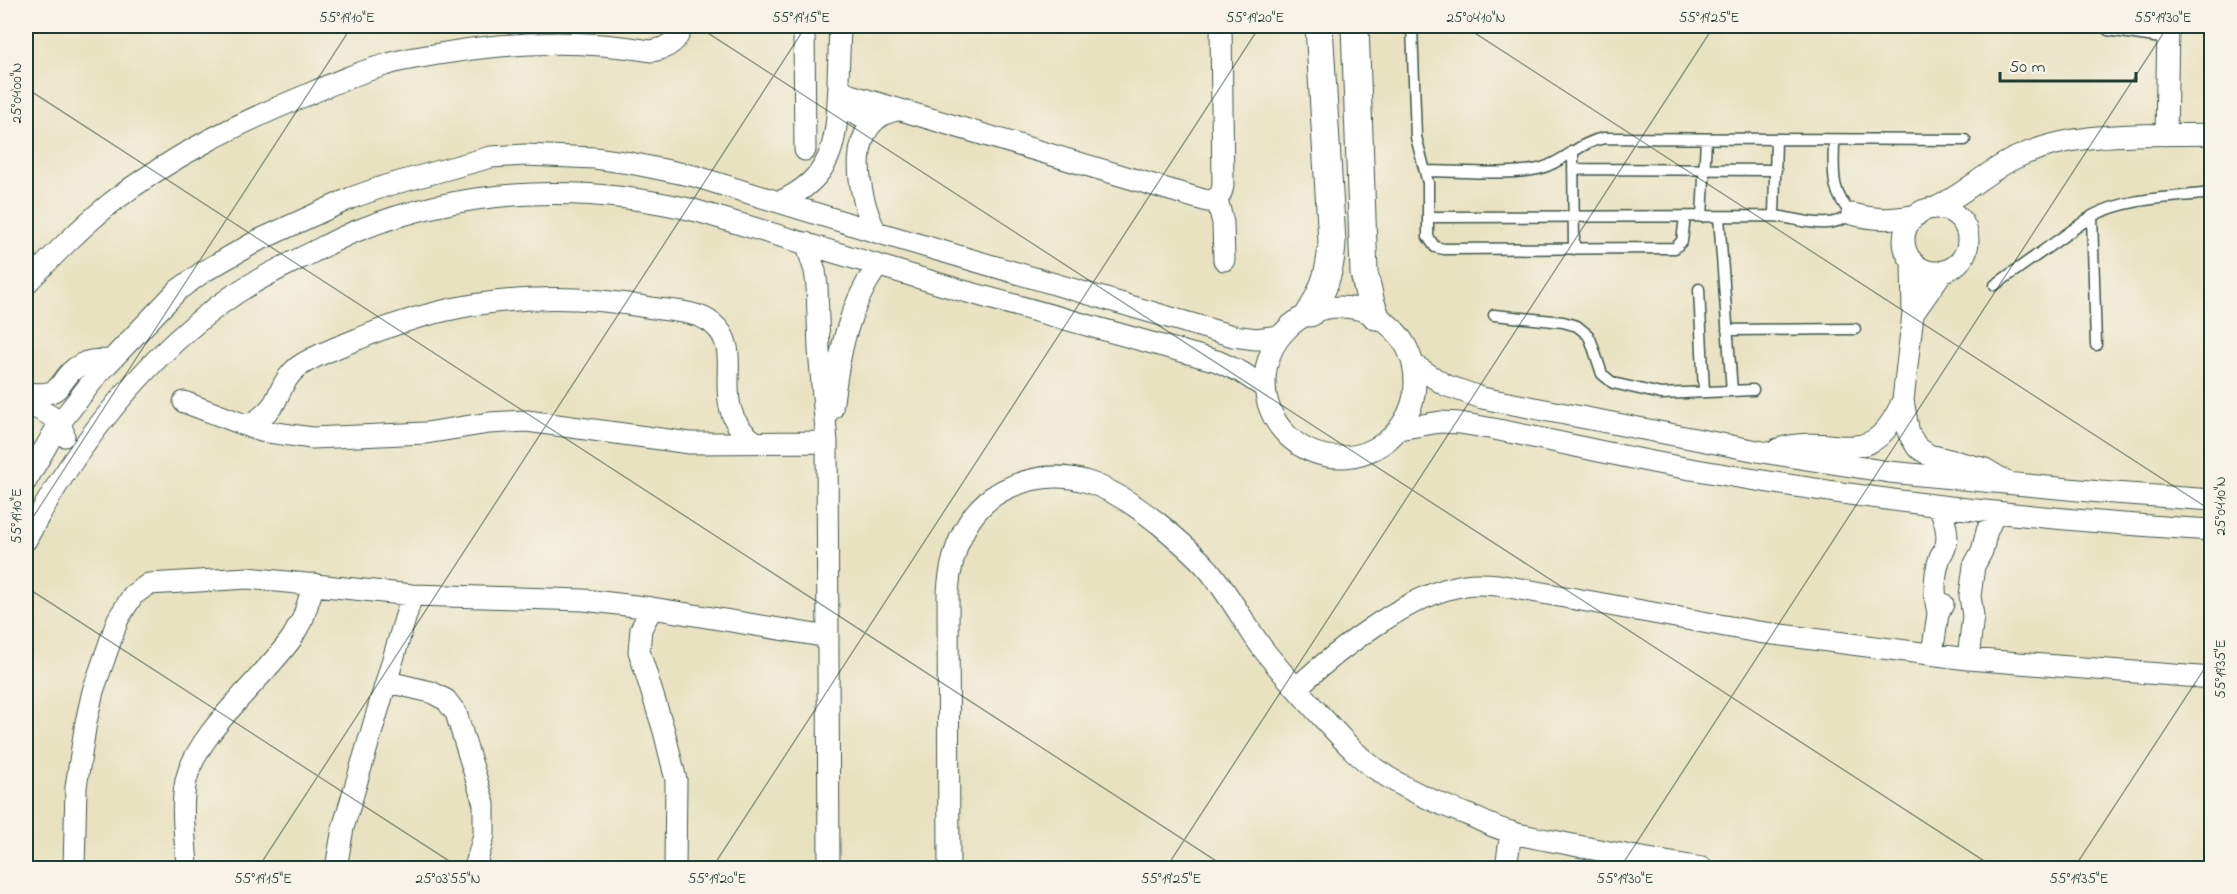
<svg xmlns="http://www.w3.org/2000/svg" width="2237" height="894" viewBox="0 0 2237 894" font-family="'Indie Flower',sans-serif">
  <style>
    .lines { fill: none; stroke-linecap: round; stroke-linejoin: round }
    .service-casing { stroke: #3d5649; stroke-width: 13 }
    .minor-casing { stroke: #3d5649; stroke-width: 23 }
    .tertiary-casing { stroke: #3d5649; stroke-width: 29 }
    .service { stroke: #fff; stroke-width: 10 }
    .minor { stroke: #fff; stroke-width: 21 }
    .tertiary { stroke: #fff; stroke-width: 27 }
    .ticks { fill: none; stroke: #1f3d34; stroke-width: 1.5; stroke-opacity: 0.45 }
    .neatline { fill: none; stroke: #1f3d34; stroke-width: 2 }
    .ticks-label { font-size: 15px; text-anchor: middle; fill: #1f3d34 }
  </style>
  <rect width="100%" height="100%" fill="#f7f3e8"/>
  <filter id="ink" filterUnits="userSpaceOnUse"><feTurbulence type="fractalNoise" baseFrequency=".0167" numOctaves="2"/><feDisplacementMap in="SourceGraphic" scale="12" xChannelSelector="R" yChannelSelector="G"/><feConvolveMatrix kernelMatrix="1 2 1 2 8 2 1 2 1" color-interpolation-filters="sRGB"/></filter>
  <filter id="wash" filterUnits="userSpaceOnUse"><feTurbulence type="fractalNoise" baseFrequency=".008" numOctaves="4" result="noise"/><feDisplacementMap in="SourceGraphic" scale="24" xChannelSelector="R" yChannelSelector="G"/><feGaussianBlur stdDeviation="1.35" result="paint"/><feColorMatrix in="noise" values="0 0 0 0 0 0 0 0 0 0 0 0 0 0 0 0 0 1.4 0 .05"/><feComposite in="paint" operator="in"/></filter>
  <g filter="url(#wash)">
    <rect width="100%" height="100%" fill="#e8e2c1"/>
  </g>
  <g filter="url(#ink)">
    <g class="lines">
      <defs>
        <path id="service" d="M1412,26L1416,137L1428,183V237L1435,247L1444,249L1675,248L1682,241L1685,217
          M2104,26L2108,30L2168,39
          M1573,151L1574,249
          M1573,169L1776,170
          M1426,171C1458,171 1512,176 1542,168C1565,161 1580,142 1604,138L1965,140
          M1774,216L1776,139
          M2092,216L2096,345
          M1428,217L1774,216C1803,219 1826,232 1852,214C1829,191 1834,169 1834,140
          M1702,217L1706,139
          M1719,217L1732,391
          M1995,285L2092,216C2128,197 2172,198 2212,193
          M1699,289L1704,392
          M1494,315L1563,322L1577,326L1588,335L1591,341L1602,374L1613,383L1661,394L1753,390
          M1727,330L1855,329"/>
        <path id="minor" d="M804,26L805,150
          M840,26L838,81L841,88L847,94L1207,201C1217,200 1222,195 1223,185L1221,26
          M838,110L852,112L871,122
          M2166,135L2168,26
          M1217,199L1223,223L1224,260
          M779,202C836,177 836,140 839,85
          M1935,208C1963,195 1985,173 2013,159C2075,129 2144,136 2212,134
          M1904 240a32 32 0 1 1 64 0a32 32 0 1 1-64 0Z
          M1852,214C1876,220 1892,220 1917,215
          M876,232C857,196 843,119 898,110
          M806,243L815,271L817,286L819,350L827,442L829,868
          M1912,261L1913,314L1903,400L1909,434L1917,447L1929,455L1985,469L2005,481
          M26,284C53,256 80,228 111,203C171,156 239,123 309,94C334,83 359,72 385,65C402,59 421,57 439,54C508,42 581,39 651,51C667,49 678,41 682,26
          M1265 382a75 75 0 1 1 150 0a75 75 0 1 1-150 0Z
          M1913,314L1943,271
          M1413,364L1445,385L1482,398L1768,453L1889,472L2100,492L2212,500
          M26,393C70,398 54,378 82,364C90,359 101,361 110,360
          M184,402L261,431L312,438L426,433L489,423L527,421L690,443L827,442
          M26,404C40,409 63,419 64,436
          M832,409C839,355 846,311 878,265
          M248,426C258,420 269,412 275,402C283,386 287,373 304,363C321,353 340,346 358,339C453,298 551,289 652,308C671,311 698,311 713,324C749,353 703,406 755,442
          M1399,429L1440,422L1460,423C1539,436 1617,457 1697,470C1867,500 2039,520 2212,530
          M1778,449C1839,431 1870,476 1903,400
          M26,481L59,424L98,374L178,290L203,272L257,241L351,198L385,186L491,157L525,155L595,158L630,163L694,176L876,232L1233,336L1256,339L1280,336
          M26,540C73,448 149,352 235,294C259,278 285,266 311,253C327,245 343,236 359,230C468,187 585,184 697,211L960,290L1217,361L1241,372L1264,387
          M652,608L641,629L639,651L664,731L676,780L675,868
          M1938,614C1934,596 1934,575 1940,557C1941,554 1944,551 1945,548C1950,536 1944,517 1939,506
          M1932,654L1938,614L1943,604
          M1968,659L1973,616L1970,596L1974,566L1982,551L1987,531L1995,513
          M388,682L431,692L446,700L456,713L484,804V835L475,868
          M1296,688C1337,651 1409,593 1465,585C1476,583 1487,584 1498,585L1758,632L1968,659L2212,678
          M74,868L76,787L86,722L93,691L118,619L133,595L149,584L248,578L412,595L584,600L652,608L828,637
          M187,868C186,840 180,809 186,781C196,733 263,679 292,638L303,618L314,584
          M336,868L343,828L412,595
          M949,868L948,592C951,550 967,506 1008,488C1066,461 1112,487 1158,523C1175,537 1193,552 1208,569C1229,594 1244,623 1263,649C1281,672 1301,694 1320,715C1339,735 1356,756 1380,772C1408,791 1439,804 1471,816C1484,822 1497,829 1511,832C1530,838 1549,840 1568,844C1613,853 1657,861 1702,868
          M1506,868L1511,832"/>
        <path id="tertiary" d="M1355,26L1364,273L1371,303L1376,316
          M1310,313C1324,290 1331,269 1332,242L1319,26"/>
      </defs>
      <use href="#service" class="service-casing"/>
      <use href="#minor" class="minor-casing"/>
      <use href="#tertiary" class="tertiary-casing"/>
      <use href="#service" class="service"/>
      <use href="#minor" class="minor"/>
      <use href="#tertiary" class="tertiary"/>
    </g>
  </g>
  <path class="ticks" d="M697,26L1995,868M1464,26L2212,511M26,88L1227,868M26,528L352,26M26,587L460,868M258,868L806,26M712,868L1260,26M1166,868L1714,26M1620,868L2168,26M2074,868L2212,657"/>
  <rect width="2237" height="894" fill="none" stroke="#f7f3e8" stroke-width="66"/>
  <path d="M2000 72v9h136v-9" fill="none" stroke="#1f3d34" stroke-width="3"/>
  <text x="2009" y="72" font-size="18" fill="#1f3d34" stroke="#f7f3e8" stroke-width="4.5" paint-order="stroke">50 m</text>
  <rect x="33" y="33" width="2171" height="828" class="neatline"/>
  <g class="ticks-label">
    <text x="347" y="22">55°19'10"E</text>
    <text x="801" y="22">55°19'15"E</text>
    <text x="1255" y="22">55°19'20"E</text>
    <text x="1476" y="22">25°04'10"N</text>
    <text x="1709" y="22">55°19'25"E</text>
    <text x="2163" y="22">55°19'30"E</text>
    <text transform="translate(16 93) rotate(-90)" y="5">25°04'00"N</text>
    <text transform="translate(2220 506) rotate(-90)" y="5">25°04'10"N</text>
    <text transform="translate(16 516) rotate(-90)" y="5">55°19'10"E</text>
    <text transform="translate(2220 669) rotate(-90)" y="5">55°19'35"E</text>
    <text x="263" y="883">55°19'15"E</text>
    <text x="448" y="883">25°03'55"N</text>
    <text x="717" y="883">55°19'20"E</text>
    <text x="1171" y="883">55°19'25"E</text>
    <text x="1625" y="883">55°19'30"E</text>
    <text x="2079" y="883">55°19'35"E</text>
  </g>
</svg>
